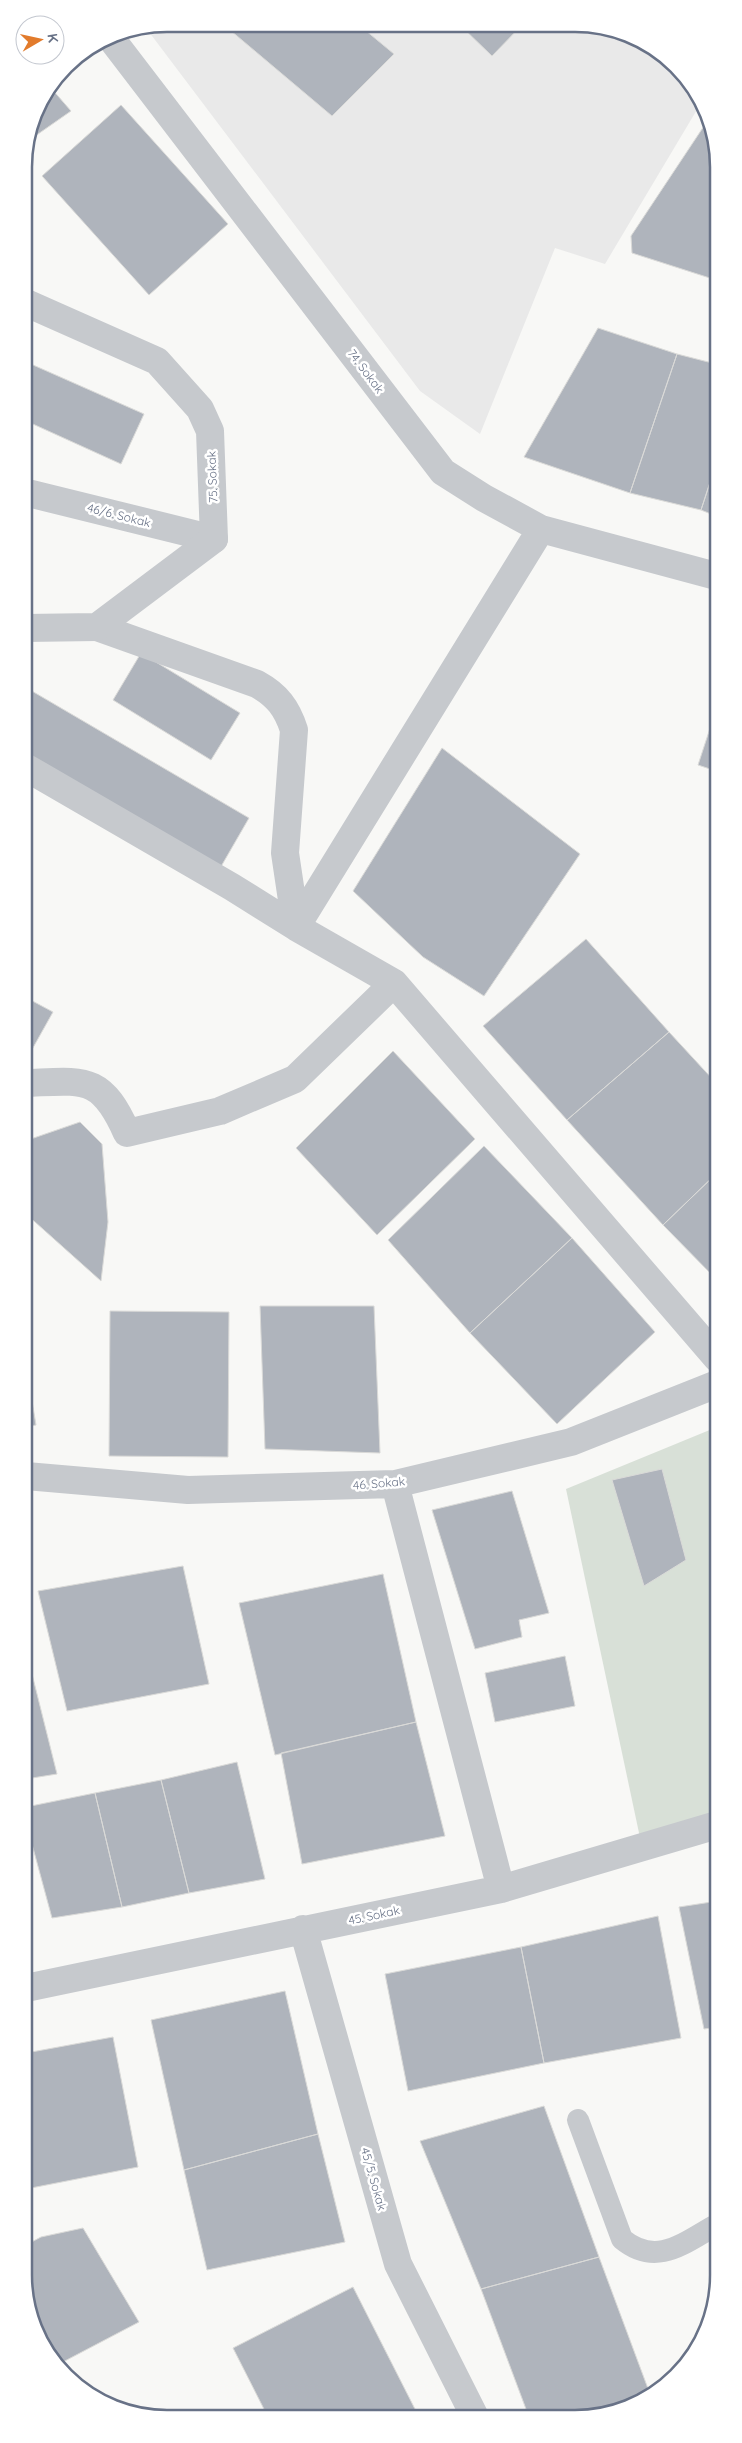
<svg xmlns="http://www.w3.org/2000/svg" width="742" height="2443" viewBox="0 0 742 2443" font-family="Quicksand,sans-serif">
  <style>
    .built { fill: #e9e9e9 }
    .green { fill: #d8e0d7 }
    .building { fill: #afb4bc; stroke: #dadad8 }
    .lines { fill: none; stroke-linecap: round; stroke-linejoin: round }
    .service { stroke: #c6c9cd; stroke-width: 22 }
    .minor { stroke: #c6c9cd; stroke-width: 28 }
    .tertiary { stroke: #c6c9cd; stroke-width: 28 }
    .labels { text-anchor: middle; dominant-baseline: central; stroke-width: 5; stroke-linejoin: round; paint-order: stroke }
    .street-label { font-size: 12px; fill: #687287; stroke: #fff }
    .rim { fill: none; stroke: #687287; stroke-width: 2.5 }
  </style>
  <rect width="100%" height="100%" fill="#f8f8f6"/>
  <path class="built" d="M168,24L603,27L676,66L698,108L605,264L555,248L480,434L420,391L146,28Z"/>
  <path class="green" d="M717,1427V1821L642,1847L566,1489Z"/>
  <path class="building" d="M211,24H225L218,30Z
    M224,25H359L394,54L332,116Z
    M461,26H521L492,56Z
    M51,88L71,111L28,141L35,112Z
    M121,105L228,224L149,295L42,176Z
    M706,123L716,140V280L632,253L631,236Z
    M598,328L677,354L630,493L524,457Z
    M677,354L716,364V464L701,510L630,493Z
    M24,361L144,414L121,464L24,420Z
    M716,464V516L701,510Z
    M141,653L240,713L211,760L113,700Z
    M25,687L249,818L219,870L25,756Z
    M716,710V771L698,765Z
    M442,748L580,854L484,996L423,957L353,891Z
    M586,939L669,1032L567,1120L483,1026Z
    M25,997L53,1012L25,1062Z
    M669,1032L717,1084V1173L663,1225L567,1120Z
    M393,1051L475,1139L377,1235L296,1148Z
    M80,1122L102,1144L108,1222L101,1281L25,1213V1141Z
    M484,1146L572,1238L470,1333L388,1240Z
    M717,1173V1280L663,1225Z
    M572,1238L655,1332L557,1424L470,1333Z
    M260,1306H374L380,1453L265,1449Z
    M110,1311L229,1312L228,1457L109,1456Z
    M25,1359L36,1425L25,1427Z
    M662,1469L686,1560L644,1586L612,1480Z
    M512,1491L549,1613L519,1620L522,1637L475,1649L432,1510Z
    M183,1566L209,1684L67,1711L38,1591Z
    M383,1574L416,1722L275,1755L239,1603Z
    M565,1656L575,1706L495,1722L485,1673Z
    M26,1658H28L57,1774L26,1779Z
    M416,1722L445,1836L302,1864L281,1753Z
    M237,1762L265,1879L189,1893L161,1780Z
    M161,1780L189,1893L122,1907L95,1793Z
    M95,1793L122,1907L52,1918L26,1822V1807Z
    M718,1901V2027L704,2029L679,1907Z
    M658,1916L681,2038L544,2063L521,1947Z
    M521,1947L544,2063L408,2091L385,1974Z
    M285,1991L318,2134L184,2170L151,2020Z
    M113,2037L138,2167L26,2189V2053Z
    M544,2106L599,2257L481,2289L420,2141Z
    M318,2134L345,2242L207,2270L184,2170Z
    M83,2228L139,2322L59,2364L26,2303V2245L41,2237Z
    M599,2257L650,2394L593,2417H529L481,2289Z
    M353,2287L419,2417H268L233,2348Z"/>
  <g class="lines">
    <path class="service" d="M578,2120L622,2239C657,2268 685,2242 718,2224"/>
    <path class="minor" d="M110,37L443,472L484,498L541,529L716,576
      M24,492L214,539
      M97,627L257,684C277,695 287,708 294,730L285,853L296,927L394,983L717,1358
      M25,767L232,887L296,927L541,529
      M25,1083C84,1081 101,1074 127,1133L220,1111L295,1079L394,983
      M26,1476L188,1490L395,1484L571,1442L717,1384
      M395,1484L501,1889
      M303,1929L398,2264L475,2417
      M26,1988L501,1889L717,1825"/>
    <path class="tertiary" d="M24,302L157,361L200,409L210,431L214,539L97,627L25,628"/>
  </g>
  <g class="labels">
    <g class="street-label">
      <text transform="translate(366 371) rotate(53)">74. Sokak</text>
      <text transform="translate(212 477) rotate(-92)">75. Sokak</text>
      <text transform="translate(119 515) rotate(14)">46/6. Sokak</text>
      <text transform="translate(379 1483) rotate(-5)">46. Sokak</text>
      <text transform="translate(374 1915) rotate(-12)">45. Sokak</text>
      <text transform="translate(374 2179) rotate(74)">45/5. Sokak</text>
    </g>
  </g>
  <path d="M0 0H742V2443H0ZM167 32H575A135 135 0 0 1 710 167V2275A135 135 0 0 1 575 2410H167A135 135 0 0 1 32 2275V167A135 135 0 0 1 167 32Z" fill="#fff" fill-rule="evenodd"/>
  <path class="rim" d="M167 32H575A135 135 0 0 1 710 167V2275A135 135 0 0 1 575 2410H167A135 135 0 0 1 32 2275V167A135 135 0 0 1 167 32Z"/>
  <g transform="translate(40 40) rotate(81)"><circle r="24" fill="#ffffff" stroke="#c3c7cf"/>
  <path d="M0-4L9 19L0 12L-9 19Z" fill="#e27b2c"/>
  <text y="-8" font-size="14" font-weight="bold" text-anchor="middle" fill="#687287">K</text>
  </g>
</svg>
